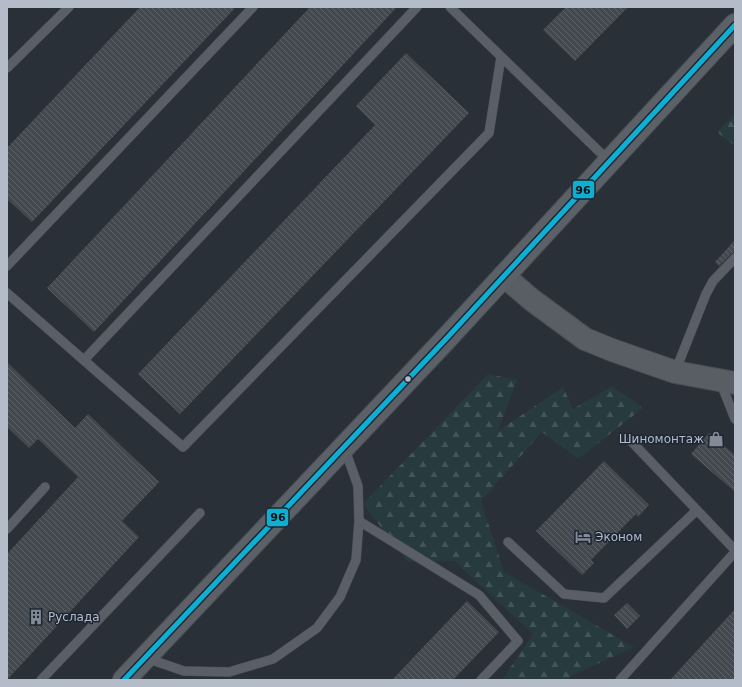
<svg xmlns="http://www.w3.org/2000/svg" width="742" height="687" viewBox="0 0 742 687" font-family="'DejaVu Sans',sans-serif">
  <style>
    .forest { fill: url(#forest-firs) }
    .building { fill: url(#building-back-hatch) }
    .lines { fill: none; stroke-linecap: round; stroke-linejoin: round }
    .lane-casing { stroke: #484c53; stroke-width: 10 }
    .secondary-casing { stroke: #484c53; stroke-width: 24 }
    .primary-casing { stroke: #484c55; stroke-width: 24 }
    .lane { stroke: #5a5e66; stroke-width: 9 }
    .secondary { stroke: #595d64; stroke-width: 22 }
    .primary { stroke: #5c6168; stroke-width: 22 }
    .bus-1-casing { stroke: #1d2633; stroke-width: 8 }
    .bus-1 { stroke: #0dafd3; stroke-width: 5 }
    .bus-dot { fill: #b4bcc9; stroke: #1d2633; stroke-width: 1.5 }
    .labels { text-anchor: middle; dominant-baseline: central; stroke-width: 3; stroke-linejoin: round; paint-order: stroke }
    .poi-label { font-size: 12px; fill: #b4bcc9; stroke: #1d2633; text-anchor: start }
    .line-badge { stroke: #1d2633; stroke-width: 1.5 }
    .pale-badge-label { font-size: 11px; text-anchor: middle; font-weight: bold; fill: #111 }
  </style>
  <defs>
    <pattern id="forest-firs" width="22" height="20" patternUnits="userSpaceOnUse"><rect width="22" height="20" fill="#273a3e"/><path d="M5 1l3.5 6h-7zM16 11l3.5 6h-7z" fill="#445559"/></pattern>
    <pattern id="building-back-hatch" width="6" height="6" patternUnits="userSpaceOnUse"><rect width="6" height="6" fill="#444950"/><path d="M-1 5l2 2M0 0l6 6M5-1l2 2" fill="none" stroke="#5d6168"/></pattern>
  </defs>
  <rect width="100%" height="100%" fill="#2a3038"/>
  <path class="forest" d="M735,114V146L717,132Z
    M488,374L517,380L498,431L563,387L573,409L612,386L643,408L578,459L542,432L481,501L504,572L634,647L571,676L568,680H502L533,634L454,561L408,562L363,504Z"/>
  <path class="building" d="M140,7H236L32,222L7,199V148Z
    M310,7H397L94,332L47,288Z
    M566,7H628L575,61L543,30Z
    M406,53L469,113L180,414L138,374L375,125L356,106Z
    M735,240V252L731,254L719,266L715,262Z
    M7,362L75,428L88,414L159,482L122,521L139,537L7,680V554L78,477L38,439L29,448L7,427Z
    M709,433L735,455V492L691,454Z
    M604,461L649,505L638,517L636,514L591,560L594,563L582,575L536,531Z
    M467,601L499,632L453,680H392Z
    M627,603L640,616L627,629L614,615Z
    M735,609V680H670Z"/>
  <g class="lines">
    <defs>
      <path id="lane" d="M450,7L610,162
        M7,68L69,7
        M7,266L253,7
        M7,293L183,447L489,133L501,57
        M84,360L417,7
        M675,372L706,294L713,281L735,258
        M720,381L735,419
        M631,441L735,550
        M359,521L479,595L518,641L481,680
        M7,529L45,487
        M508,542L564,594L604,598L697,510
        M146,658L184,671L229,672L273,659L317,628L340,597L356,560L359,521L358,486L344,447
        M41,680L200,513
        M620,680L735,552"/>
      <path id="secondary" d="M504,276L532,300L585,339L612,350L675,372L735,383"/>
      <path id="primary" d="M124,680L445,340L735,25"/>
    </defs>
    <use href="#lane" class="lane-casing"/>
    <use href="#secondary" class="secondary-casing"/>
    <use href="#primary" class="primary-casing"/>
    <use href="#lane" class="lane"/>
    <use href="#secondary" class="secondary"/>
    <use href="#primary" class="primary"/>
    <defs>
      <path id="bus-1" d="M124,680L445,340L735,25"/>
    </defs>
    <use href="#bus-1" class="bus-1-casing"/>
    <use href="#bus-1" class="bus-1"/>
  </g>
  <defs>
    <symbol id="shop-bare" viewBox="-9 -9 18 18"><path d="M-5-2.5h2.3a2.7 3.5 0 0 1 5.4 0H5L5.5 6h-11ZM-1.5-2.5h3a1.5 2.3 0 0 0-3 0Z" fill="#848b96" stroke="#1d2633" stroke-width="2.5" paint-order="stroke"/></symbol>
    <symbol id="hotel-bare" viewBox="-9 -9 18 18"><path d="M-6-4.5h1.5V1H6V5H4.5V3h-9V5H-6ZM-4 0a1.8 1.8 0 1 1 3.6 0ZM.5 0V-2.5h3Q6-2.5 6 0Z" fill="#848b96" stroke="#1d2633" stroke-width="2.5" paint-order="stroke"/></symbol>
    <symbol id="building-bare" viewBox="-9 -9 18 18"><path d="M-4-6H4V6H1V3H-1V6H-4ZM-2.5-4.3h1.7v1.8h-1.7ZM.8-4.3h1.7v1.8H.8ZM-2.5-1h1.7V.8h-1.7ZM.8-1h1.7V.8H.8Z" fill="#848b96" stroke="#1d2633" stroke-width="2.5" paint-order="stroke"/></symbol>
  </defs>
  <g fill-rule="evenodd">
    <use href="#shop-bare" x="705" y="428" width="22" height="22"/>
    <use href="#hotel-bare" x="572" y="526" width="22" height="22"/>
    <use href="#building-bare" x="25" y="606" width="22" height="22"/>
  </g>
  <circle class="bus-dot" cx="408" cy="379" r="3.5"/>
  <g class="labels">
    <g class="poi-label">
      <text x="704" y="439" text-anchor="end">Шиномонтаж</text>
      <text x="595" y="537">Эконом</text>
      <text x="48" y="617">Руслада</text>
    </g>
  </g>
  <g class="line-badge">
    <rect x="572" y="180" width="23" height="19" rx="4" fill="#0dafd3"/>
    <rect x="266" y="508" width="23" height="19" rx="4" fill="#0dafd3"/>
  </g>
  <g class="pale-badge-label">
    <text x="583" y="194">96</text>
    <text x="278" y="521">96</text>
  </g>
  <rect width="742" height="687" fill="none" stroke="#b4bcc9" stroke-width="16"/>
</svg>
